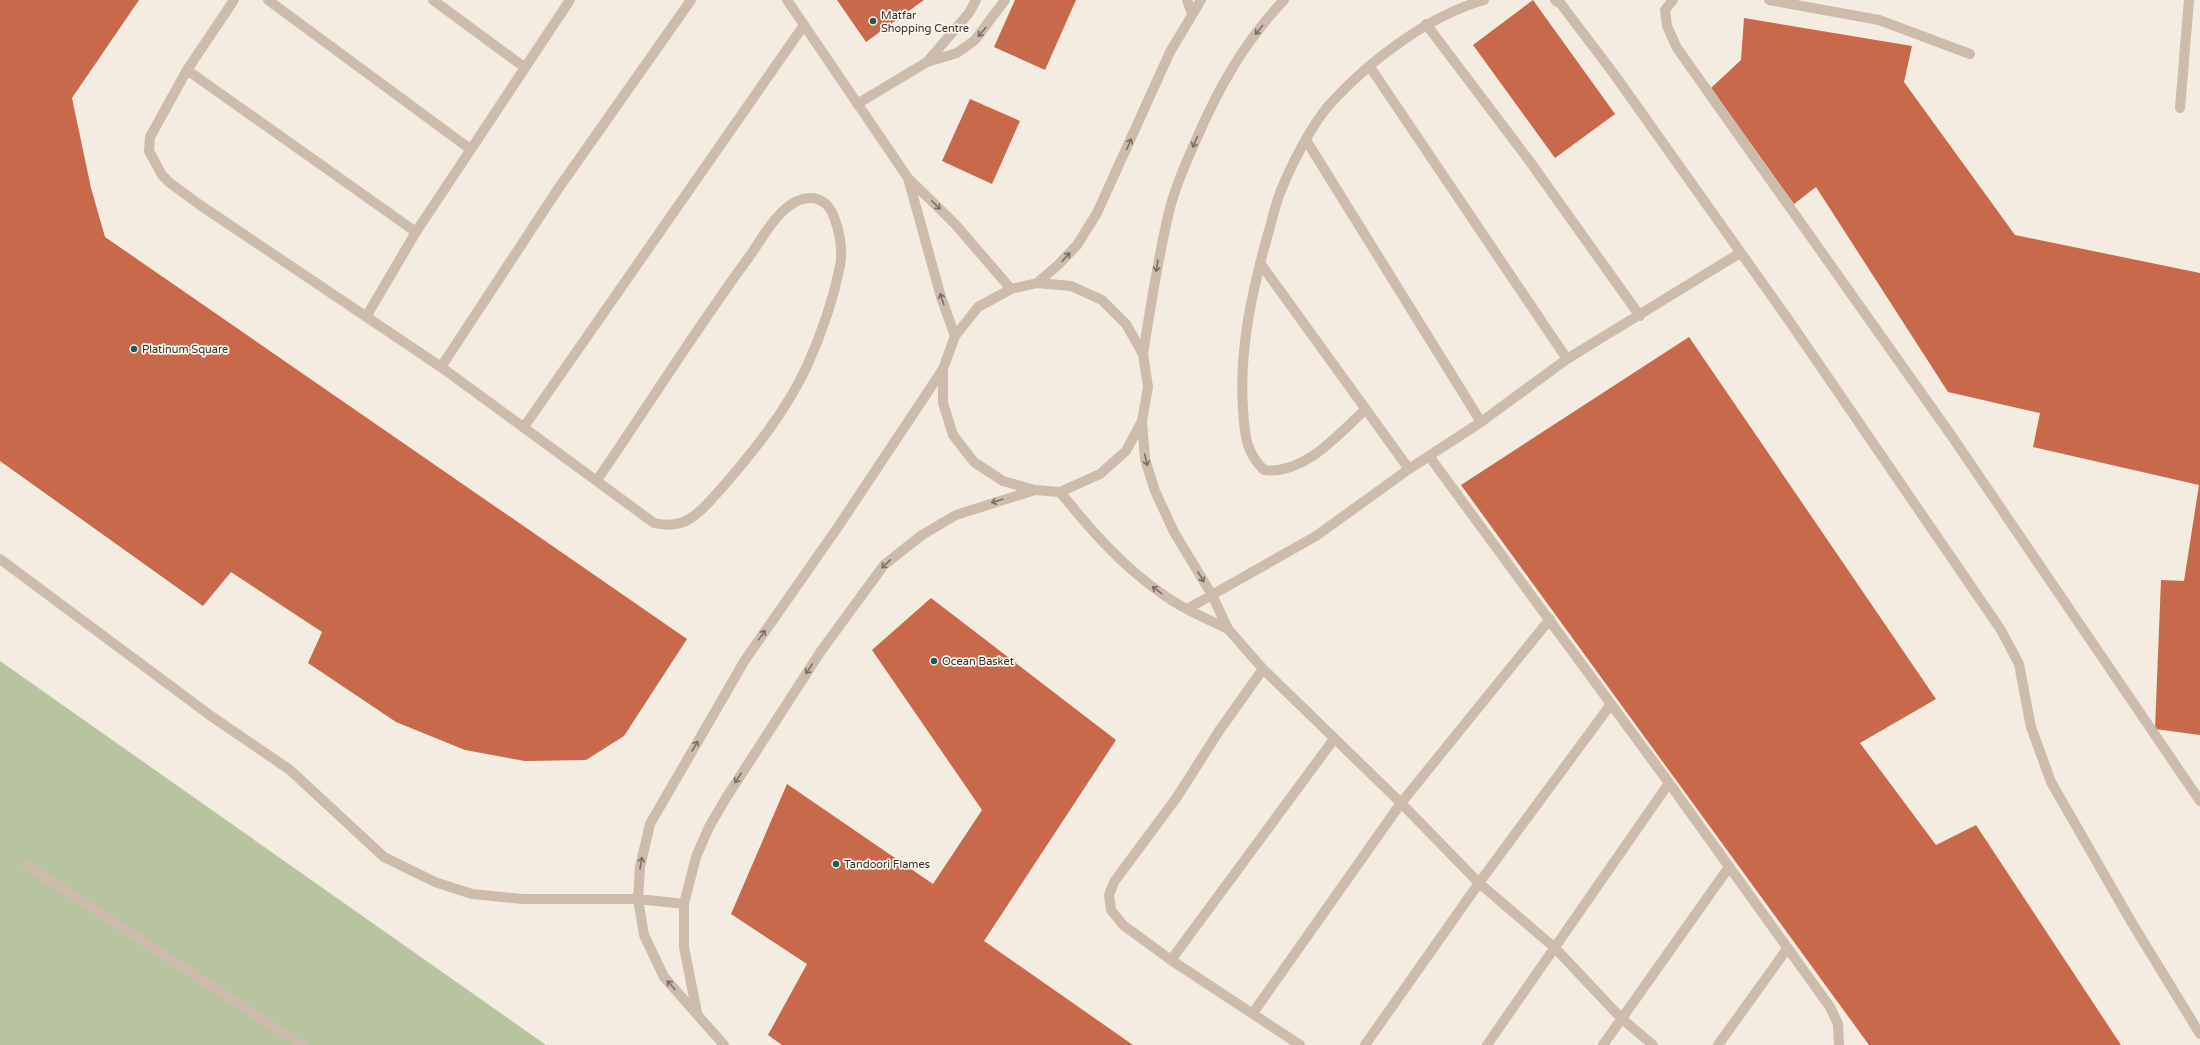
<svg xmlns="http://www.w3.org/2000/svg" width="2200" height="1045" viewBox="0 0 2200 1045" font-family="'Varela Round',sans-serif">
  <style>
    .green { fill: #b8c4a0 }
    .building { fill: #c8694b }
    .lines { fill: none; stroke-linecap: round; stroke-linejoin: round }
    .minor { stroke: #cdbbac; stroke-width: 10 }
    .oneway { stroke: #7d6f65 }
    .poi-dot { fill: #1f5a5e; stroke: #fbf5ee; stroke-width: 1.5 }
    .labels { text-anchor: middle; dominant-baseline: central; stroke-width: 3.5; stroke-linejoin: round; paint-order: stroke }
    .poi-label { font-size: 11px; fill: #3b302b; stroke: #fbf5ee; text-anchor: start }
  </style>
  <rect width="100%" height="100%" fill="#f4ebe1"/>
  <path class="green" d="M0,661L546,1045H0Z"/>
  <path class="building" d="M0,0H139L72,98L91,188L105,237L687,639L624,736L586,760L525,761L465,750L396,722L308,663L322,632L231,572L203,606L0,461Z
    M837,0H924L866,42Z
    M1015,0H1076L1045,70L994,47Z
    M1533,0L1615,114L1555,158L1473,45Z
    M1744,18L1912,46L1904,82L2015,235L2200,273V735L2155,729L2161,580L2184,581L2199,485L2033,447L2040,413L1948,392L1816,187L1794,204L1711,88L1741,60Z
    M970,99L1020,121L992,184L942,161Z
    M1689,337L1936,699L1860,743L1936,845L1976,825L2121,1045H1869L1461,485Z
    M931,598L1116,740L984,941L1133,1045H782L768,1035L807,964L731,914L787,784L933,884L982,810L872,650Z"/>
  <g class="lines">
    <path class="minor" d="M234,0L187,70L150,137L149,151L162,175L170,183L200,205L441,367L654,523C667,526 679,526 691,518C705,509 716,494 727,482C757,447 787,409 807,366C821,335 833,301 840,266C843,250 840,233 834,217C828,200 814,194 797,201C776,211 762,239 749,257C696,329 648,406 597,480
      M268,0L470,149
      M433,0L524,67
      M787,0L908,178L955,224L1011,289
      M1187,0L1192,14
      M1555,0L1561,4L1614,74L1790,322L2001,630L2019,664L2031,727L2051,782L2132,923L2200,1034
      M1673,0L1665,10L1667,26L1677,48L1951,435L2200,801
      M1769,0L1879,20L1970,54
      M1426,24L1528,159L1640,316
      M927,62L969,13L976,0
      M1370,67L1567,359
      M187,70L416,232
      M857,104L927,62L957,53L975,40L1005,0
      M2180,108L2189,0
      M1306,140L1481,422
      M908,178L941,297L955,336L943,369V403L953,435L974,462L1003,481L1035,490L1060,492L1100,474L1126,451L1142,421L1148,387L1143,354L1126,324L1102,300L1071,286L1037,283L1011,289L978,307L955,336
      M1260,263L1409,469
      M1037,283L1058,265L1077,245L1097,213L1170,52L1201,0
      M366,317L416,232L570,0
      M1143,354C1151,305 1158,256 1170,208C1176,185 1186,162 1196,140C1219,87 1244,42 1284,0
      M441,367L558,189L691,0
      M1366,409C1338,434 1305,475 1264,470C1257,463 1251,455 1248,445C1244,433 1244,421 1243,409C1239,349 1252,291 1268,234C1272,220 1275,206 1280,193C1290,167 1312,124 1330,104C1369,61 1428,16 1484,0
      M1142,421L1145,459L1155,491L1174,532L1212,595L1228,629L1263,669L1401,803L1479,883L1555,948L1621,1018L1653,1045
      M524,427L804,25
      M1429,456L1669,783L1830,1007L1838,1024L1839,1045
      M1060,492C1090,529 1121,565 1161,593C1181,608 1205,618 1228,629
      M0,559L211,716L290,770L384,857L435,882L472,894L523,899H638L684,904
      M1187,609L1316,536L1409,469L1481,422L1567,359L1740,253
      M1263,669L1219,731L1177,797L1114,882L1109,895L1111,910L1123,925L1171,960L1300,1045
      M26,865L302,1045
      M1171,960L1334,739
      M697,1013L684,947V904L696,857L709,827L726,798L821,651L884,565L922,535L956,515L1035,490
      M1253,1013L1401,803L1550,619
      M724,1045L664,977L644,935L638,899L640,867L650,824L745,660L838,527L943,369
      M1365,1045L1479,883L1611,704
      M1487,1045L1669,783
      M1603,1045L1729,867
      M1718,1045L1787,949"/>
  </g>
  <defs><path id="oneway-shaft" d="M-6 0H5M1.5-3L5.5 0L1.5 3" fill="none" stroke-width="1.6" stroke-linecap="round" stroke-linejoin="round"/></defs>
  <g class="oneway">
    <use href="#oneway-shaft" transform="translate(1259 30) rotate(128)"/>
    <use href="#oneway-shaft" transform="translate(982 32) rotate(130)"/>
    <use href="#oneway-shaft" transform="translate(1195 142) rotate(114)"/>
    <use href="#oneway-shaft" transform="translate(1129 144) rotate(-67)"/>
    <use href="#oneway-shaft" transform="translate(936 205) rotate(45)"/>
    <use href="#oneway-shaft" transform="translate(1066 257) rotate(-48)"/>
    <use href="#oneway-shaft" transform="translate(1157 266) rotate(99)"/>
    <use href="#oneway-shaft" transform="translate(942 299) rotate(-108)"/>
    <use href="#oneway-shaft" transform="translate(1146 460) rotate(77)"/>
    <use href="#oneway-shaft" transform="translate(997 501) rotate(164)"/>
    <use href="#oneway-shaft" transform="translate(886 564) rotate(136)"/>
    <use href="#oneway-shaft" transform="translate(1201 577) rotate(59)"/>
    <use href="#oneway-shaft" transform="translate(1157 590) rotate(-143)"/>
    <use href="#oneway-shaft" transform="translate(762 635) rotate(-55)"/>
    <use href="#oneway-shaft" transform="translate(809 669) rotate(123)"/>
    <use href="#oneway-shaft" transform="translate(695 746) rotate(-60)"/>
    <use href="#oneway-shaft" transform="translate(738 778) rotate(123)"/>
    <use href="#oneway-shaft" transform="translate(641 863) rotate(-80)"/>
    <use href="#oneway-shaft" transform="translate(671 985) rotate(-132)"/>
  </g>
  <g class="poi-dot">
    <circle cx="873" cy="21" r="4"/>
    <circle cx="134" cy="349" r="4"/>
    <circle cx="934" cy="661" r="4"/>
    <circle cx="836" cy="864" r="4"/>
  </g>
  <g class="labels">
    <g class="poi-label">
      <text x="881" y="15">Matfar<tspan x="881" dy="13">Shopping Centre</tspan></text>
      <text x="142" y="349">Platinum Square</text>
      <text x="942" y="661">Ocean Basket</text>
      <text x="844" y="864">Tandoori Flames</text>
    </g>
  </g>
</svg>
